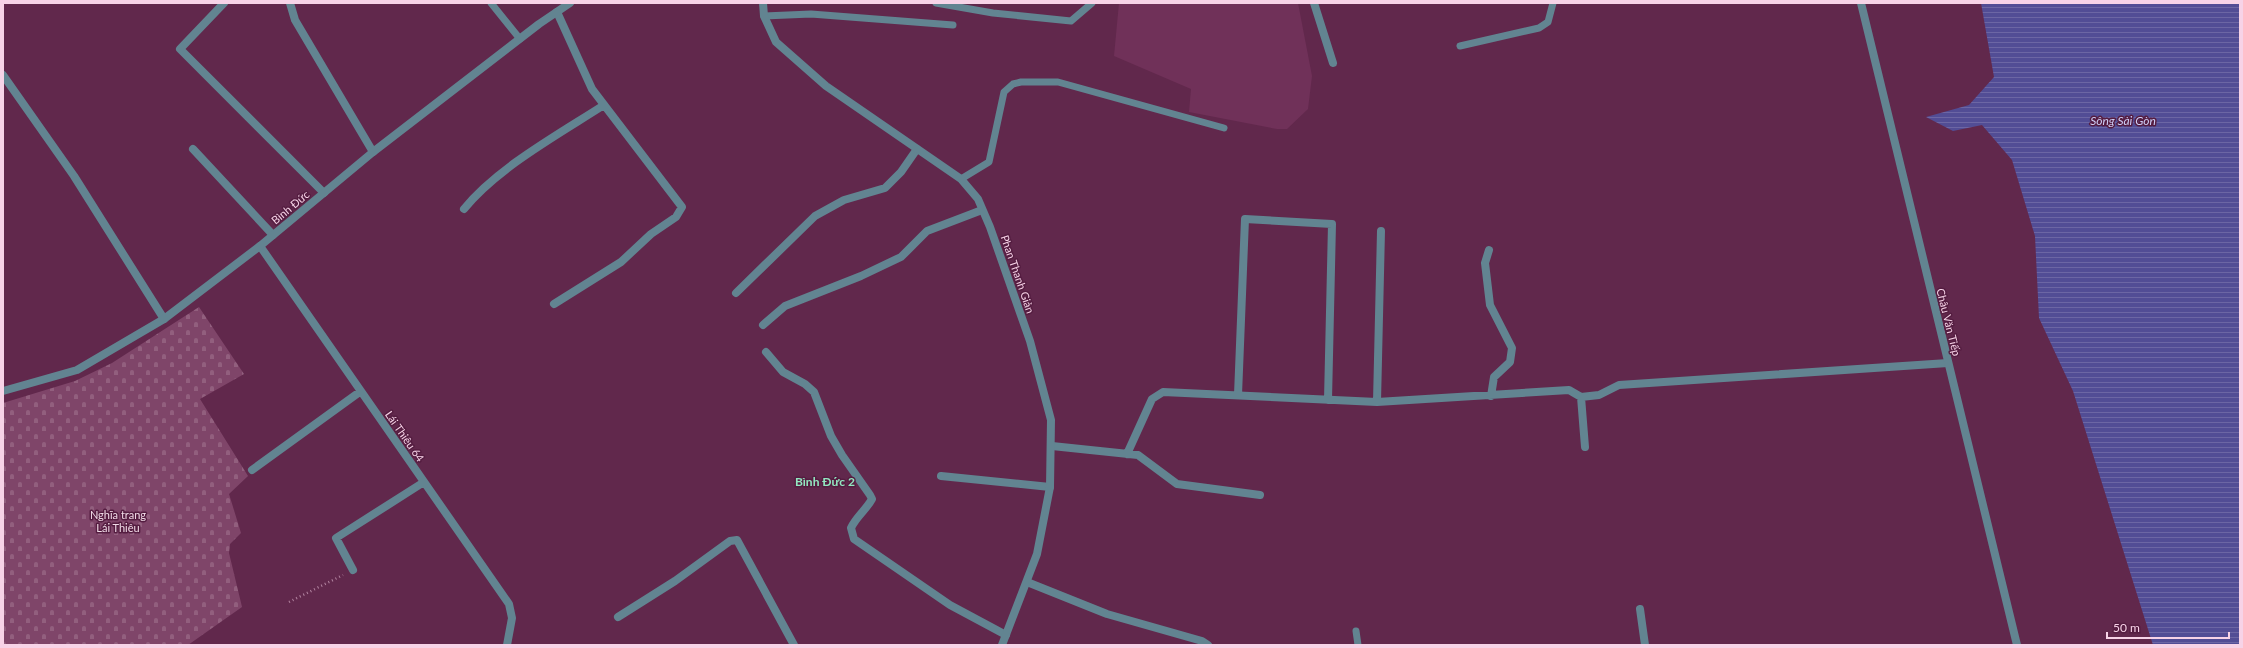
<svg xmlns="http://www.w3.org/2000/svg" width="2243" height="648" viewBox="0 0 2243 648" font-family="Lato,sans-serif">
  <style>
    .built { fill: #703159 }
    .cemetery { fill: url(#cemetery-stones) }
    .water { fill: url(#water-rules) }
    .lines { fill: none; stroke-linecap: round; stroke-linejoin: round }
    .path { stroke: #b284a0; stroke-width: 2.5; stroke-dasharray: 1 3; stroke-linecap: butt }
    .service { stroke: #628491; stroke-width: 7 }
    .minor { stroke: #628491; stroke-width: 8 }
    .tertiary { stroke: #628491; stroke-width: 8 }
    .labels { text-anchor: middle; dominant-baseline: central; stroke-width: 3; stroke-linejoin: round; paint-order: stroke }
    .street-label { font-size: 11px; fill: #f7d3e7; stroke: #551d41 }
    .park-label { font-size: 11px; fill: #f1dbe7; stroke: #551d41 }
    .water-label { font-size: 12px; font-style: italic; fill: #cdcef7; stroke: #551d41 }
    .neighbourhood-label { font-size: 12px; font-weight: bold; fill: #93e8c1; stroke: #551d41 }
  </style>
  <defs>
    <pattern id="cemetery-stones" width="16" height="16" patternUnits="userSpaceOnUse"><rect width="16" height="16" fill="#7f4569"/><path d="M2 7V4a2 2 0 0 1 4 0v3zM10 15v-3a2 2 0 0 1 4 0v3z" fill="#925f7e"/></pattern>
    <pattern id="water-rules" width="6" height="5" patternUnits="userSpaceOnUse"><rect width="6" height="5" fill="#524d95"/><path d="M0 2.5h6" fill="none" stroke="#6c66a4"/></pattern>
  </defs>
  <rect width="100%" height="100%" fill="#61284c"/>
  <path class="built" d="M1119,3H1298L1312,76L1308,109L1287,129H1277L1189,112L1191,89L1114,56Z"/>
  <path class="cemetery" d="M199,307L244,374L200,399L248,476L229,494L241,533L230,544L229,553L242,607L188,645H3V403L75,381L112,363Z"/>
  <path class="water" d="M1981,3H2240V645H2153L2073,391L2039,318L2035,236L2012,160L1982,125L1953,131L1926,117L1969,105L1994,77Z"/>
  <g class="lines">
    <path class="path" d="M289,602L343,575"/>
    <path class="service" d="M491,3L520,39
      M936,3L993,13L1071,21L1092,3
      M764,16L811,14L953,25
      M1460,46L1539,28L1548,22L1553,3
      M961,179L989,162L1004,92L1013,84L1021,82H1058L1224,128
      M1356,631L1358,645"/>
    <path class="minor" d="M224,3L180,49L324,193
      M290,3L295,20L373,152
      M1314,3L1333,63
      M3,75L74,176L164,319
      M193,149L273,235
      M464,209C497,168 559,134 604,105
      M260,246L509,604L512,618L507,645
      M1489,250L1485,263L1490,305L1512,348L1510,362L1494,377L1491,396
      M736,293L815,216L844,200L885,188L901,172L917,149
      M554,304L621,262L651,234L676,217L682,207L592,89L557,12
      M763,325L785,306L861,276L901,257L927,231L982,210
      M766,352L783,372L805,384L814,392L831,436L842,455L870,495L872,499C866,510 856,517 851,528L854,539L950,605L1006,635
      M1238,395L1245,219L1332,224L1328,400
      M1581,397L1599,395L1619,385L1948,363
      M1377,402L1381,231
      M1052,446L1138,455L1177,484L1260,495
      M1127,454L1152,399L1163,392L1377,402L1569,390L1581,397L1585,447
      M252,470L361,391
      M941,476L1050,487
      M353,570L336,538L424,482
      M1027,582L1107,614L1202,641L1208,645
      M1640,609L1645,645
      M618,617L675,581L730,541L737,540L794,645"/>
    <path class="tertiary" d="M763,3L764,16L776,42L826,86L961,179L978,199L990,227L1030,341L1051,420L1050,487L1037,554L1002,645
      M1861,3L2017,645
      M3,391L77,370L164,319L260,246L373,152L539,24L570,3"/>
  </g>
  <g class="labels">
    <g class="street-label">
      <text transform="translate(290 207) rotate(-40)">Bình Đức</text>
      <text transform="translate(1018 274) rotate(71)">Phan Thanh Giản</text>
      <text transform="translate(1949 322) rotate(76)">Châu Văn Tiếp</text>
      <text transform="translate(405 436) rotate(55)">Lái Thiêu 64</text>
    </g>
    <g class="park-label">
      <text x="118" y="514">Nghĩa trang<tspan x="118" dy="13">Lái Thiêu</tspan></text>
    </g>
    <g class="water-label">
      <text x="2123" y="120">Sông Sài Gòn</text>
    </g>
    <g class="neighbourhood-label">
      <text x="825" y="481">Bình Đức 2</text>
    </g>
  </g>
  <rect width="2243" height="648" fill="none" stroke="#f7d3e7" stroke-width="8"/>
  <path d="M2107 632v6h122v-6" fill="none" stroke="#f7d3e7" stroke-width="2"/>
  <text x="2113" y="632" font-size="12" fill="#f7d3e7" stroke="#551d41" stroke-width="3" paint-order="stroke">50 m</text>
</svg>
